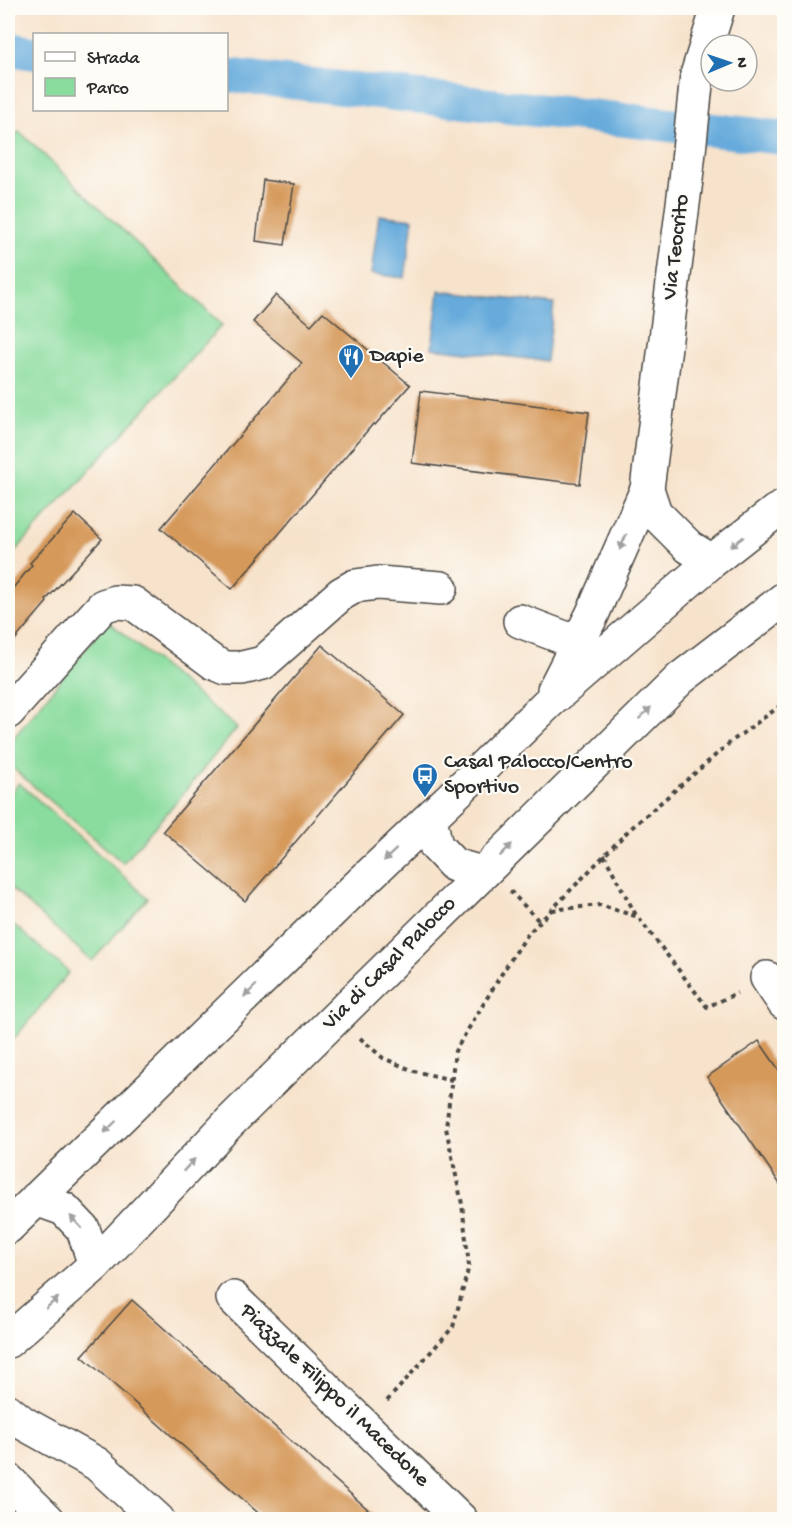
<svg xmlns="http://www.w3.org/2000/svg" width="792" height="1527" viewBox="0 0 792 1527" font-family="'Gochi Hand',sans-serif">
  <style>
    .green { fill: #89dc9d; stroke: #5a8464; stroke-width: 1.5 }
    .water { fill: #66abdb; stroke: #486b83; stroke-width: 1.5 }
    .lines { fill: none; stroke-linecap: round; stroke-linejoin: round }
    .canal { stroke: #66abdb; stroke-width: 34 }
    .building { fill: #d5995a }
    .minor-casing { stroke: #4a4743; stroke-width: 36 }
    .path { stroke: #4a4743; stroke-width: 4; stroke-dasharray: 4.5 4.5; stroke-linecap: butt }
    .minor { stroke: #fff; stroke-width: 33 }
    .oneway { fill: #a0a0a0 }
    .labels { text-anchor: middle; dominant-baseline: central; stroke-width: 4.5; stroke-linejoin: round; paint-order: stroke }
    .street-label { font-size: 22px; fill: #2b2b2b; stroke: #fdfcf7 }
    .poi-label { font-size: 22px; fill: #2b2b2b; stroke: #fdfcf7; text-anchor: start }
  </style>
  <rect width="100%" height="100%" fill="#fdfcf7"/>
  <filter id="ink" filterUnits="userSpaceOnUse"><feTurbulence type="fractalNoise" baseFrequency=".0167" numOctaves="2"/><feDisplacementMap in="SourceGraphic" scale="12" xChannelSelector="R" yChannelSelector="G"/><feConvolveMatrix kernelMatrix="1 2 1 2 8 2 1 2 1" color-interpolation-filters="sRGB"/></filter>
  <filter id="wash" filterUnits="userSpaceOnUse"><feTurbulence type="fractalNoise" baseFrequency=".008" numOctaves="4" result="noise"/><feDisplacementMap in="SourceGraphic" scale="24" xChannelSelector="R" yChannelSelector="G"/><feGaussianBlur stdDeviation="1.35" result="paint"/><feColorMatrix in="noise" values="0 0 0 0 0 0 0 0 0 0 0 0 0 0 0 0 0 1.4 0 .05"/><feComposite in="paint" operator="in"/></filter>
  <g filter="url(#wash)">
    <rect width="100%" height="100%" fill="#f7e3cc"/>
    <path class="green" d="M19,131L222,325L8,559V144Z
      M108,621L237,728L177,801L123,863L8,764V745Z
      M19,783L148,898L92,961L8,886V796Z
      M8,920L69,972L8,1046Z"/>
    <path class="water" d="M379,215L413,219L405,278L371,274Z
      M439,291L554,304L547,361L432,348Z"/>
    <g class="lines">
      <path class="canal" d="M8,49L34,53
        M226,75L784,138"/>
    </g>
    <g id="blocks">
      <path class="building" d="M263,180L294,184L285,245L256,241Z
        M276,295L311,325L323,312L410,385L375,425L373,424L232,589L161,528L302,363L253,322Z
        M421,391L589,412L580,484L412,463Z
        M75,514L102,539L46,600L47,602L8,648V594L32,565L30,563Z
        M322,645L404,715L245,901L163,831Z
        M759,1041L784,1077V1190L707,1077Z
        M132,1300L380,1520H266L82,1356Z"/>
    </g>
  </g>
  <g filter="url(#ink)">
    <use href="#blocks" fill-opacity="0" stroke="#4a4743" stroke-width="1.5"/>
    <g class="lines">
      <defs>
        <path id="minor" d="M647,489L655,513L689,547L712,561
          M520,621L578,643
          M554,690L592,615L647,489L686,180L697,75L718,8
          M8,712L103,606L115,602L133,603L214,663L226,668H242L263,663L341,594L355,586L378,583L441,588
          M430,818L436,846L454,865L482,873
          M767,978L784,1003
          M36,1199L64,1209L83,1229L95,1265
          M8,1227L342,901L478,772L548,703L712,561L776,511L784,507
          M233,1298L461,1520
          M8,1341L95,1265L230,1122L681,678L784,599
          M8,1411L23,1423L97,1464L158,1520
          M8,1480L48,1520"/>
      </defs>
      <use href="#minor" class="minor-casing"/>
      <path class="path" d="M604,855L637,917
        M510,891L540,922
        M552,910L600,905L638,917L707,1007L737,993
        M360,1038L383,1058L414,1071L452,1080
        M387,1401L453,1327L469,1266L462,1204L446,1128L455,1051L504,970L528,934L629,830L732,741L784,703"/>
      <use href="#minor" class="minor"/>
    </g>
    <defs><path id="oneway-solid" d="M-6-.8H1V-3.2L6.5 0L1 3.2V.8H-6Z" transform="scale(1.5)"/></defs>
    <g class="oneway">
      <use href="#oneway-solid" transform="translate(623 542) rotate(114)"/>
      <use href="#oneway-solid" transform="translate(737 542) rotate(142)"/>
      <use href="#oneway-solid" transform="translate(645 713) rotate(-44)"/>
      <use href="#oneway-solid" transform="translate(506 850) rotate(-45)"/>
      <use href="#oneway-solid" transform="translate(390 855) rotate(137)"/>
      <use href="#oneway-solid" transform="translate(250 991) rotate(136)"/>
      <use href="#oneway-solid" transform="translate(110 1127) rotate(136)"/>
      <use href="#oneway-solid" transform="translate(189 1165) rotate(-47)"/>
      <use href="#oneway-solid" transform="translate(76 1222) rotate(-133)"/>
      <use href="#oneway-solid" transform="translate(52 1303) rotate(-41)"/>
    </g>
  </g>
  <defs>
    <symbol id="restaurant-pin" viewBox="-11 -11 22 30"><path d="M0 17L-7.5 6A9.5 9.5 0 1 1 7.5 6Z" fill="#1f6fb2" stroke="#fdfcf7"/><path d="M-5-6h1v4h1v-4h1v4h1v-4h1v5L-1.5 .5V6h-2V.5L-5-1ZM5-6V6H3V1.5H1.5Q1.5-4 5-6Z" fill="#fff"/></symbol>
    <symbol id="bus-pin" viewBox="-11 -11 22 30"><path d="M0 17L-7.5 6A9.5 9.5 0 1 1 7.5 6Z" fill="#1f6fb2" stroke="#fdfcf7"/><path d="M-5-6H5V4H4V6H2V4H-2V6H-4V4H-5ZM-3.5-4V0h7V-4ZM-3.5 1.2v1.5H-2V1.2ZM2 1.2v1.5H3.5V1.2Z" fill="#fff"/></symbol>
  </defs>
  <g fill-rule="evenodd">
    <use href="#restaurant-pin" x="336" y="342" width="30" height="40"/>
    <use href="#bus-pin" x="410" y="761" width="30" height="40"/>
  </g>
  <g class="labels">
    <g class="street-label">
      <text transform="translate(677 247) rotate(-83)">Via Teocrito</text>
      <text transform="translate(390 964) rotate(-45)">Via di Casal Palocco</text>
      <text transform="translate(334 1396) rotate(44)">Piazzale Filippo il Macedone</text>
    </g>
    <g class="poi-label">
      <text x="370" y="357">Dapie</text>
      <text x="444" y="763">Casal Palocco/Centro<tspan x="444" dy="25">Sportivo</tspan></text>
    </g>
  </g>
  <rect width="792" height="1527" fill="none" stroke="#fdfcf7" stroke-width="30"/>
  <rect x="33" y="33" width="195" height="78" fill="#fdfcf7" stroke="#a9a8a5" stroke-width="1.5"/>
  <rect x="45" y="52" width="30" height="9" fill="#ffffff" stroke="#a9a8a5" stroke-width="1.5"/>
  <text x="87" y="63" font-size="18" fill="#2b2b2b">Strada</text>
  <rect x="45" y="78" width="30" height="18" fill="#89dc9d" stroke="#a9a8a5" stroke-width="1.5"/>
  <text x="87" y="93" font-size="18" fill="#2b2b2b">Parco</text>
  <g transform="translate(729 63) rotate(88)"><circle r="28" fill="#fdfcf7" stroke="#a9a8a5" stroke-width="1.5"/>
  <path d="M0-4.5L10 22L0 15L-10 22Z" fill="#1f6fb2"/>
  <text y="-9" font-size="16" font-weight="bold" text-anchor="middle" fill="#2b2b2b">N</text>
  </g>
</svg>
